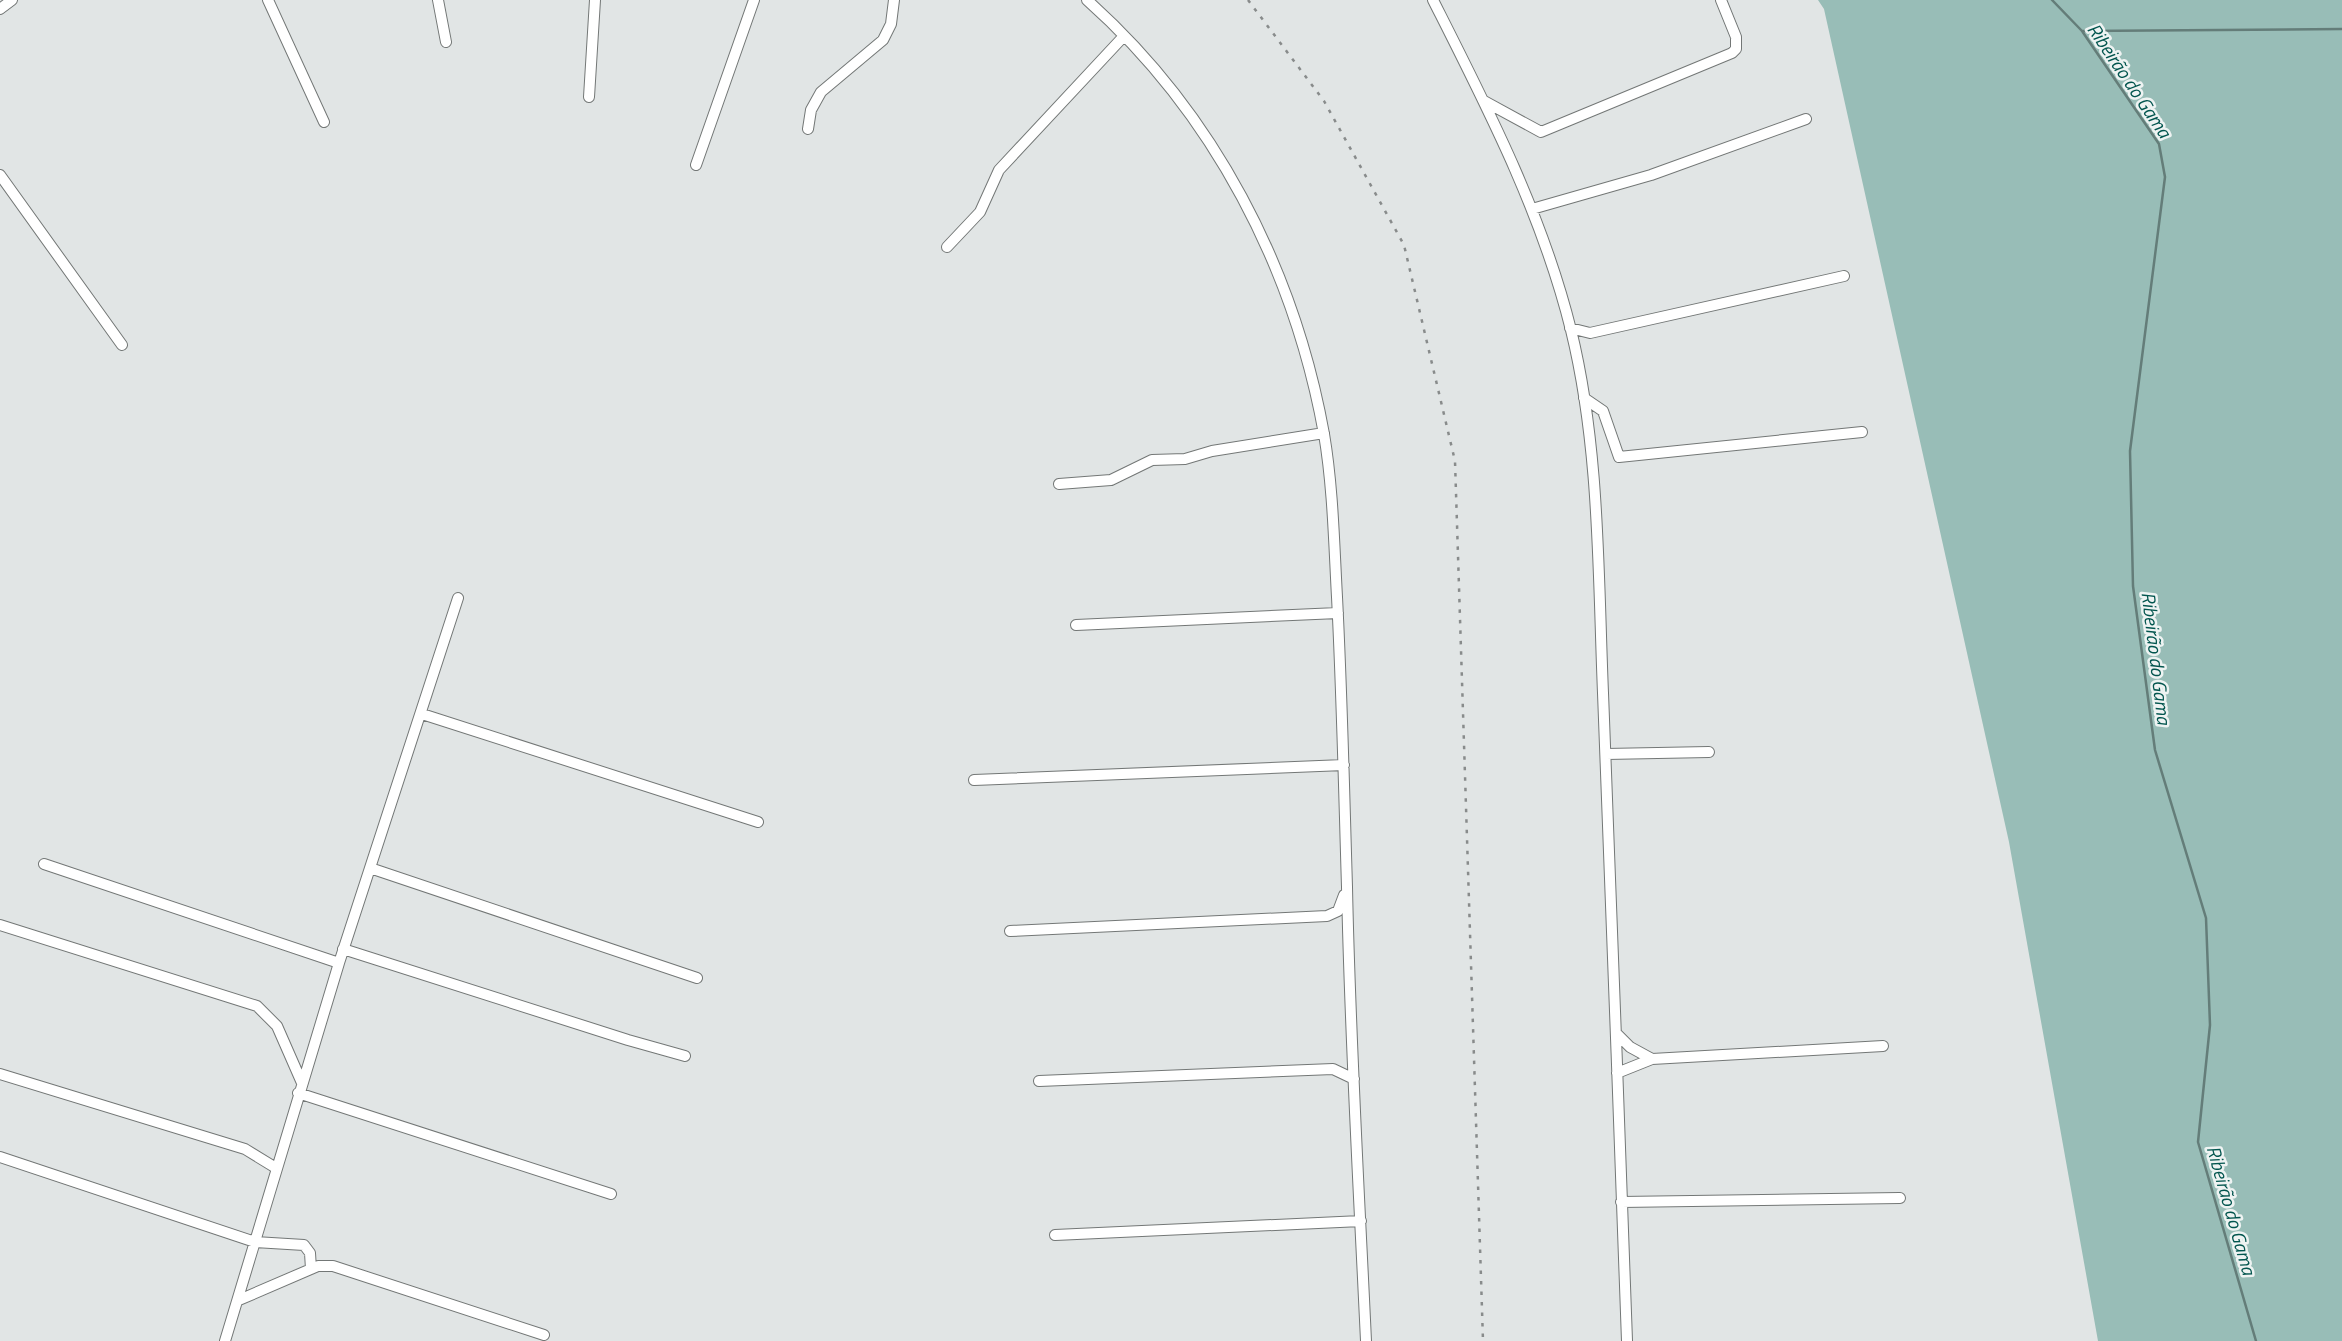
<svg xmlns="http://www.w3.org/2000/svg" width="2342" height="1341" viewBox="0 0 2342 1341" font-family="'Titillium Web',sans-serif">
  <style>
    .forest { fill: #98bdb7 }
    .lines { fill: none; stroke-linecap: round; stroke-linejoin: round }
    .stream { stroke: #647d79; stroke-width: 2.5 }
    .minor-casing { stroke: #737776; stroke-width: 12 }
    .minor { stroke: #fff; stroke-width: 10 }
    .rail { stroke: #888b8b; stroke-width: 2.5; stroke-dasharray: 3.5 7; stroke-linecap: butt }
    .labels { text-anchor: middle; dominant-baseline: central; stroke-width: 5; stroke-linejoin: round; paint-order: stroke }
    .water-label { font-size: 19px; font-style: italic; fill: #02554e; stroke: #eef3f2 }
  </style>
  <rect width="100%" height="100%" fill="#e1e5e5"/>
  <path class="forest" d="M1818,0H2342V1341H2098L2009,842L1824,9Z"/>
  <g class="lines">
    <path class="stream" d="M2052,0L2082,31L2159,144L2165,177L2130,451L2133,586L2155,750L2206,918L2210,1025L2198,1142L2256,1341
      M2082,31L2342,29"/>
    <defs>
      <path id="minor" d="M268,0L324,122
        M438,0L446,42
        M1087,0C1214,113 1294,268 1324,434C1333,487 1334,543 1337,597C1342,694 1344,790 1347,887C1350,1039 1359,1190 1366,1341
        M1433,0C1487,107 1542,213 1571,330C1600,448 1598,573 1603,693C1613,909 1618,1125 1627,1341
        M0,9L12,0
        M589,97L595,0
        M1484,101L1541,132L1732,53L1736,49V37L1721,0
        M808,129L811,110L821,92L883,40L891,24L894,0
        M696,165L754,0
        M0,175L122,345
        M1532,209L1651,175L1806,119
        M947,247L980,212L999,170L1124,36
        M1570,328L1590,333L1844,276
        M1584,398L1603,411L1619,457L1862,432
        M1059,484L1111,480L1152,460L1185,459L1212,451L1324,433
        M1076,625L1338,613
        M422,714L758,822
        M1606,754L1709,752
        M974,780L1344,765
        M44,864L339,963
        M370,868L697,978
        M0,925L257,1006L277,1026L302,1083
        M1010,931L1327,916L1338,911L1344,895
        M343,949L628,1040L685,1056
        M1616,1033L1630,1047L1652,1059
        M1617,1073L1652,1059L1883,1046
        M0,1074L245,1149L276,1168
        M1039,1081L1333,1069L1354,1079
        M298,1093L611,1194
        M0,1157L255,1242L304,1245L310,1253L311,1269
        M1621,1202L1900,1198
        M1055,1235L1361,1221
        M239,1300L318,1266H333L544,1335
        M225,1341L339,963L458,598"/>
    </defs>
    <use href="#minor" class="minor-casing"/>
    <use href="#minor" class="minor"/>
    <path class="rail" d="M1248,0L1324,101L1404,245L1455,461L1483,1341"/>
  </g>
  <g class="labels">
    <g class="water-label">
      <text transform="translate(2130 80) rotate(56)">Ribeirão do Gama</text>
      <text transform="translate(2157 658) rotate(83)">Ribeirão do Gama</text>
      <text transform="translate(2232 1210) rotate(74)">Ribeirão do Gama</text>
    </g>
  </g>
</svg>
